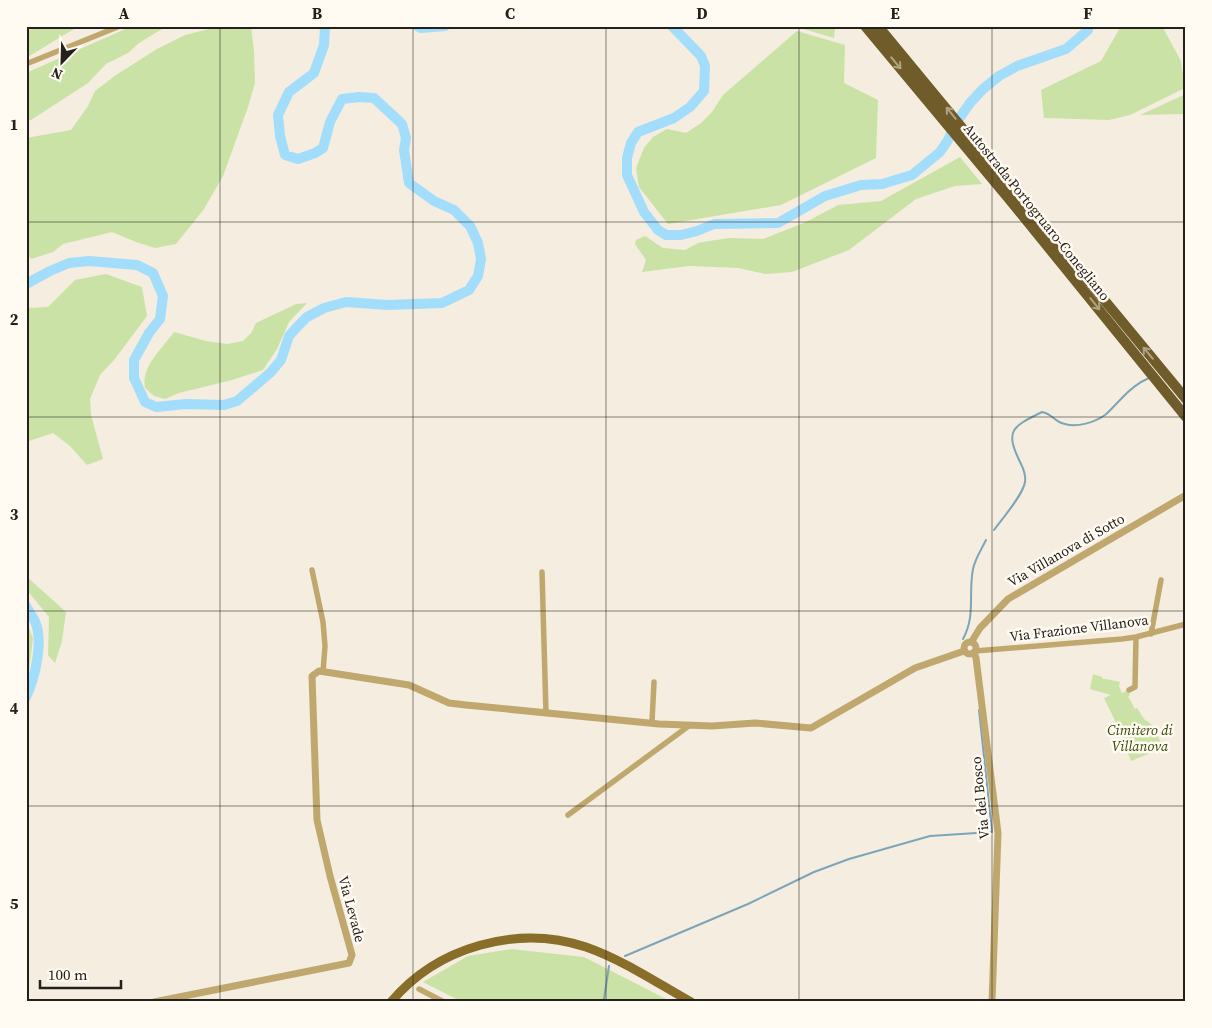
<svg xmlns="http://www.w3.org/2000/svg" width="1212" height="1028" viewBox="0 0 1212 1028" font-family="'Source Serif 4',serif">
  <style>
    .green { fill: #cbe2a6 }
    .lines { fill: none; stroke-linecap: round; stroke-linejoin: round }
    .stream { stroke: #7da5b9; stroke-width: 2 }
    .river { stroke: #a3ddfc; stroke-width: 10 }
    .minor { stroke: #c0a76d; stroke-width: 5.5 }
    .tertiary { stroke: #c0a76d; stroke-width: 7 }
    .primary { stroke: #896e29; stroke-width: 9 }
    .motorway { stroke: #705b2a; stroke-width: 10 }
    .oneway { stroke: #b0a384 }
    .grid { fill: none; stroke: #24211d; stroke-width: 1; stroke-opacity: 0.55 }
    .labels { text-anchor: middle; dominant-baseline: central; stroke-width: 5; stroke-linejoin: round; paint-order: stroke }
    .street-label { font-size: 14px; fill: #24211d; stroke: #fffaf2 }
    .park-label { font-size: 14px; font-style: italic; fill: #354804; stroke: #fffaf2 }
    .neatline { fill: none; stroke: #24211d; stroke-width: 2 }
    .grid-label { font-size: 16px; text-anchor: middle; font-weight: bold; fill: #24211d }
  </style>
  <rect width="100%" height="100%" fill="#f4ede0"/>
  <path class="green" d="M36,26H79L26,58V32Z
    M132,26H167L139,43L128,53L106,64L88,83L31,120H26V73Z
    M221,26H251L254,51L255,83L248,107L223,176L204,209L176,244L155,248L136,242L112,232L63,244L53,252L31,259L26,253V138L71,130L88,106L95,91L116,75L157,49L185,35Z
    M796,26H835L834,38L800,28Z
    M1121,26H1162L1181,61L1185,88L1130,115L1109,120L1044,118L1041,90L1101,61Z
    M797,31L845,45L844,83L878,100L876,158L781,205L668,224L639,187L636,168L644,148L653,137L667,129L686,133L701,123L712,112L723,95Z
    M1186,94V114L1140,115Z
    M960,157L982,184L955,186L916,199L849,250L792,272L765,274L738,268L689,266L642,272L646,260L635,244L636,240L645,236L663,248L685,250L698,243L709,241L730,238L763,239L806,222L838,205L881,201Z
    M106,274L142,287L147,316L114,360L100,375L90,399L91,415L103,459L87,465L70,446L53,433L26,442V308L48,307L75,280Z
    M307,303L289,322L277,349L263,370L232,380L179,393L165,399L154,396L145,388C141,366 162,349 174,332L206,341L227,344L243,341L251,333L256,323L296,304Z
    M26,576L66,612L62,641L55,663L48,655L49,617L26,589Z
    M26,622L33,638L29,672L26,677Z
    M1093,674L1102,677L1103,679H1106L1120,682L1119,686L1122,693L1128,690L1130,695L1128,696L1135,709L1137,708L1144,719L1151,724L1162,744H1163L1165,747L1131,761L1122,737V735L1104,698L1111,695L1090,689Z
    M511,949L584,957L672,1002H462L423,982L468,956Z"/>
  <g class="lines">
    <path class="stream" d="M994,530C1002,519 1023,495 1025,482C1026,475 1024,470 1021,464C1004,430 1012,427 1042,412C1053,414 1054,422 1065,424C1077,428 1095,422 1105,415C1110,411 1115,405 1119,401C1128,391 1137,383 1149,378
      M963,639C976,615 968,595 973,569C975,559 981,550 986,540
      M625,956L748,904L814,872L849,859L930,836L992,832L979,710
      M601,1002L604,999L609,966"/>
    <path class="river" d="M417,26L421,28L445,26
      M672,26L701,56L705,66L704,91L690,107L674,118L638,132L631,143L627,158V175L644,212L658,230L666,235H681L697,231L714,224L778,223L825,196L861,185L882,184L912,175L940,152L948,140L958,120L970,103L983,89L999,76L1017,66L1066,49L1088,30L1089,26
      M26,284L50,271L69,263L89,261L137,265L153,273L163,296L160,319L149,333L134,360V378L145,402L156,407L186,404L224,405L237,401L270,373L281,360L289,336L298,326L307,317L324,308L346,302L388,305L442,303L469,290L478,276L481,259L478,243L470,226L454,210L434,201L409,183L404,150L406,138L402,124L374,98L359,97L342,99L330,122L323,148L315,153L298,159L285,155L280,136L278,115L289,92L314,73L324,45L325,26
      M26,606C29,612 34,618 36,624C43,644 35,678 26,697"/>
    <path class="minor" d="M26,64L120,26
      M312,570L323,622L325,646L323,672
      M542,572L546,713
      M1151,634L1161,580
      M975,651L1122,639L1136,637L1186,624
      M1129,690L1135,687L1136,637
      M652,722L654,682
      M568,815L690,725
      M419,989L444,1002"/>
    <path class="tertiary" d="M972,641L980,628L1008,599L1186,495
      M964 648a6 6 0 1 1 12 0a6 6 0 1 1-12 0Z
      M974,652L976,658L998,833L992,1002
      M154,1002L349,963L352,955L330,876L317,820L312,676L319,671L409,685L449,703L466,705L659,724L712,726L755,723L811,728L915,668L964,651"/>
    <path class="primary" d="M391,1002C437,947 517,924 586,947C623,960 657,983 691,1002"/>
    <path class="motorway" d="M865,26L1009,199L1186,417
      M878,26L1186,399"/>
  </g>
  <defs><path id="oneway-shaft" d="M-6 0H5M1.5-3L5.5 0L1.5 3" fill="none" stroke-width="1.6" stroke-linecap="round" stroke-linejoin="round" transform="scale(1.25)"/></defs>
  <g class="oneway">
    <use href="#oneway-shaft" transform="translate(896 63) rotate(50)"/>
    <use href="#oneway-shaft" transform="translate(951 113) rotate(-129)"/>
    <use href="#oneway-shaft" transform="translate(1095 304) rotate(51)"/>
    <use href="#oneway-shaft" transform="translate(1148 353) rotate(-130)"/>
  </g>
  <path class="grid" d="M220,26V1002M413,26V1002M606,26V1002M799,26V1002M992,26V1002M26,222H1186M26,417H1186M26,611H1186M26,806H1186"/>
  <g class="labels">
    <g class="street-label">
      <text transform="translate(1037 212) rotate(51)">Autostrada Portogruaro-Conegliano</text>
      <text transform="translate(1066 550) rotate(-30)">Via Villanova di Sotto</text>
      <text transform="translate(1079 628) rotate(-7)">Via Frazione Villanova</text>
      <text transform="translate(980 798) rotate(-96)">Via del Bosco</text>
      <text transform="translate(352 909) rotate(75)">Via Levade</text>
    </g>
    <g class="park-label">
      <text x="1140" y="730">Cimitero di<tspan x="1140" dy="16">Villanova</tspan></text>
    </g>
  </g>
  <rect width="1212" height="1028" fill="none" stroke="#fffaf2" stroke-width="55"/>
  <g transform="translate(62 62) rotate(203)" stroke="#fffaf2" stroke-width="4" paint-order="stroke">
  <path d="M0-4L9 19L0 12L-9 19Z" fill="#24211d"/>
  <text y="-8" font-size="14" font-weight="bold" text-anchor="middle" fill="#24211d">N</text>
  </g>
  <path d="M40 980v8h81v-8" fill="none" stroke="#24211d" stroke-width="2.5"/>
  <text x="48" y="980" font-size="15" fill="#24211d" stroke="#fffaf2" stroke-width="4" paint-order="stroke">100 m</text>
  <rect x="28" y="28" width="1156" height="972" class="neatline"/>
  <g class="grid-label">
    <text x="124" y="19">A</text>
    <text x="317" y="19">B</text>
    <text x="510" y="19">C</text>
    <text x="702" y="19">D</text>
    <text x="895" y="19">E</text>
    <text x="1088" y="19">F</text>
    <text x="14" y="130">1</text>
    <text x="14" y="325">2</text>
    <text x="14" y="520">3</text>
    <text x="14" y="714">4</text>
    <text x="14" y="909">5</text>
  </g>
</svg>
